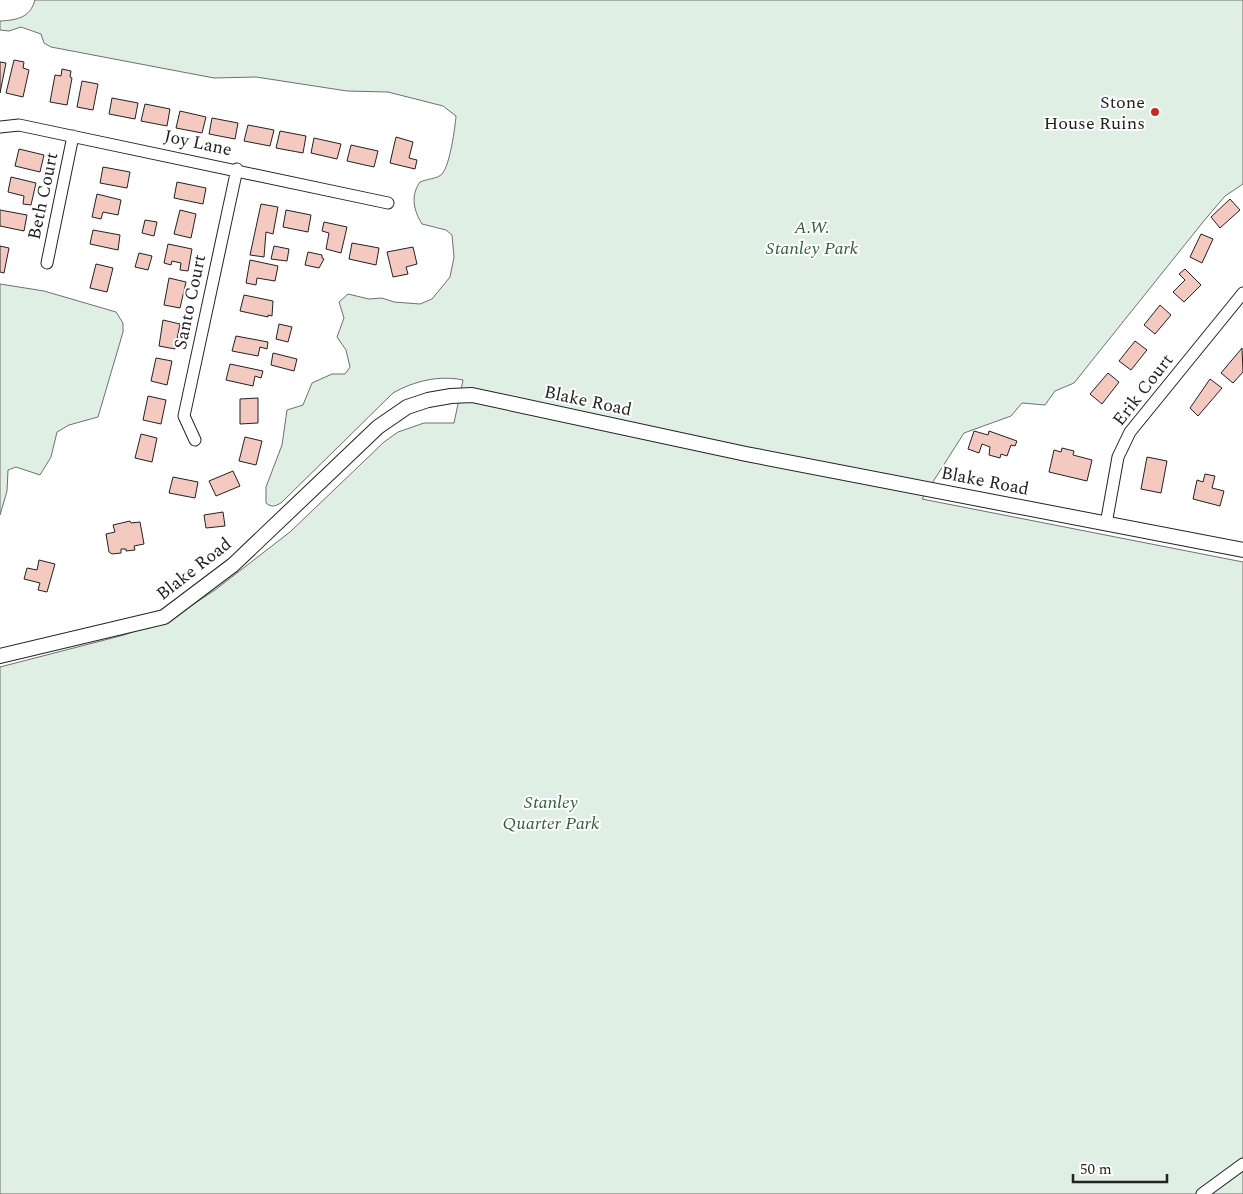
<svg xmlns="http://www.w3.org/2000/svg" width="1243" height="1194" viewBox="0 0 1243 1194" font-family="Spectral,serif">
  <style>
    .green { fill: #e0efe3; stroke: #6f6f6f }
    .building { fill: #f3c9c0; stroke: #222 }
    .lines { fill: none; stroke-linecap: round; stroke-linejoin: round }
    .minor-casing { stroke: #222; stroke-width: 13 }
    .tertiary-casing { stroke: #222; stroke-width: 16 }
    .minor { stroke: #fff; stroke-width: 11 }
    .tertiary { stroke: #fff; stroke-width: 14 }
    .poi-dot { fill: #c62828; stroke: #fff; stroke-width: 2 }
    .labels { text-anchor: middle; dominant-baseline: central; stroke-width: 4; stroke-linejoin: round; paint-order: stroke }
    .poi-label { font-size: 18px; fill: #222; stroke: #fff; text-anchor: end }
    .street-label { font-size: 18px; fill: #222; stroke: #fff }
    .park-label { font-size: 18px; font-style: italic; fill: #2f5e38; stroke: #fff }
  </style>
  <rect width="100%" height="100%" fill="#fff"/>
  <path class="green" d="M35,0H1243V184L1225,196L1203,222L1074,383L1055,391L1045,405L1022,403L1011,416L964,433L922,499L1243,562V1194H0V667L124,635L174,617L215,590L290,532L384,442L398,432L424,423H454L463,380C439,375 414,381 393,393L281,503C275,506 272,508 266,503V487L282,445L287,410L303,405L312,383L332,374H345L350,367L346,350L337,337L344,318L339,302L348,294L369,299L382,298L394,302L420,304L432,299L450,277L454,257L452,235L446,230L422,224C414,211 410,196 420,182C426,179 437,179 442,174C450,165 455,128 456,116L443,106L388,92L347,91L256,77L214,78L51,47L44,43L41,34L21,27L9,31L0,30V21C17,20 30,18 35,0Z
    M0,284L44,291L116,312L123,323V332L98,417L69,425L57,432L51,457L40,475L16,467L8,470L7,491L0,515Z"/>
  <path class="building" d="M14,60L24,62L23,68L29,70L23,97L6,93Z
    M0,62L6,63L0,93Z
    M62,69L71,71L70,77L72,78L67,105L50,102L55,75L61,76Z
    M82,81L98,84L93,110L77,107Z
    M112,98L138,103L135,119L109,114Z
    M145,104L170,109L167,126L141,121Z
    M180,111L206,117L202,133L176,128Z
    M212,118L238,123L235,139L209,134Z
    M248,125L274,130L270,146L244,141Z
    M280,131L306,136L303,153L276,148Z
    M396,137L413,142L409,158L417,160L415,169L390,163Z
    M314,138L341,144L337,159L311,153Z
    M351,145L378,151L374,167L347,161Z
    M19,149L44,155L40,172L15,166Z
    M103,167L130,172L127,188L100,183Z
    M11,177L36,183L31,205L23,204L24,196L8,192Z
    M177,182L206,188L203,204L174,198Z
    M97,194L121,200L118,215L103,212L101,219L92,217Z
    M1230,199L1240,210L1220,228L1211,217Z
    M261,204L278,207L273,234L266,232L264,257L250,255Z
    M0,210L27,215L24,231L0,226Z
    M180,210L196,214L191,238L174,234Z
    M286,210L311,215L308,232L283,227Z
    M145,220L157,222L154,236L142,233Z
    M324,222L347,227L341,253L326,249L329,233L322,231Z
    M93,230L120,235L118,250L90,244Z
    M1201,234L1213,239L1202,263L1190,257Z
    M352,243L379,248L376,265L349,259Z
    M168,244L192,249L188,271L180,270L181,263L172,261L171,265L164,263Z
    M0,246L9,248L4,273L0,272Z
    M274,246L289,249L287,261L271,259Z
    M413,247L417,264L406,267L408,274L393,277L387,252Z
    M308,252L322,255V258L324,259L319,268L305,265Z
    M139,253L152,256L148,270L135,267Z
    M250,260L278,266L275,281L257,278L256,285L246,283Z
    M96,264L113,268L107,292L90,288Z
    M1185,269L1201,285L1184,302L1173,292L1185,280L1179,274Z
    M169,278L186,282L180,308L164,305Z
    M244,295L273,301L272,316L268,315V317L240,311Z
    M1160,305L1171,315L1155,334L1144,325Z
    M163,320L180,324L175,349L159,346Z
    M279,324L292,327L288,342L276,339Z
    M236,336L268,342L267,349L260,347L258,356L232,351Z
    M1135,341L1147,350L1131,370L1119,361Z
    M1242,348L1243,372L1233,383L1221,373Z
    M273,353L297,359L294,371L271,365Z
    M156,358L172,361L167,385L151,381Z
    M230,364L263,371L261,378L255,376L253,386L226,380Z
    M1108,373L1119,382L1102,404L1090,394Z
    M1210,379L1222,388L1198,416L1190,408Z
    M148,396L166,400L161,424L143,420Z
    M258,398V423L240,424V399Z
    M974,431L988,435L989,431L1017,441L1015,446L1011,445L1007,456L1001,454L1000,458L989,455L990,447L982,444L979,453L968,449Z
    M141,434L157,438L152,462L135,458Z
    M245,437L262,441L256,465L239,461Z
    M1062,448L1074,451L1073,455L1092,460L1087,481L1049,472L1054,450L1061,452Z
    M1147,457L1167,461L1161,493L1141,489Z
    M233,471L240,486L216,496L209,481Z
    M1205,474L1215,476L1212,488L1224,491L1220,506L1193,499L1197,480L1203,482Z
    M173,477L198,482L195,498L169,493Z
    M223,512L225,526L206,528L204,515Z
    M130,521L131,523L140,522L144,544L134,546L135,550L126,551V549H121V553L112,554L109,552L106,534L115,532L113,525Z
    M39,560L55,564L47,592L38,590L40,583L24,579L27,568L37,570Z"/>
  <g class="lines">
    <defs>
      <path id="minor" d="M0,127L19,125L388,203
        M47,263L73,136
        M195,440L184,416L237,169
        M1106,524L1118,457L1130,432L1243,293
        M1202,1194L1243,1164"/>
      <path id="tertiary" d="M0,656L164,617L233,565L378,427L407,407L428,400L451,396L472,395L746,454L1243,550"/>
    </defs>
    <use href="#minor" class="minor-casing"/>
    <use href="#tertiary" class="tertiary-casing"/>
    <use href="#minor" class="minor"/>
    <use href="#tertiary" class="tertiary"/>
  </g>
  <circle class="poi-dot" cx="1155" cy="112" r="5"/>
  <g class="labels">
    <g class="poi-label">
      <text x="1145" y="102">Stone<tspan x="1145" dy="21">House Ruins</tspan></text>
    </g>
    <g class="street-label">
      <text transform="translate(198 143) rotate(12)">Joy Lane</text>
      <text transform="translate(43 196) rotate(-78)">Beth Court</text>
      <text transform="translate(190 302) rotate(-78)">Santo Court</text>
      <text transform="translate(1143 390) rotate(-52)">Erik Court</text>
      <text transform="translate(588 401) rotate(12)">Blake Road</text>
      <text transform="translate(985 481) rotate(11)">Blake Road</text>
      <text transform="translate(194 569) rotate(-38)">Blake Road</text>
    </g>
    <g class="park-label">
      <text x="812" y="227">A.W.<tspan x="812" dy="21">Stanley Park</tspan></text>
      <text x="551" y="802">Stanley<tspan x="551" dy="21">Quarter Park</tspan></text>
    </g>
  </g>
  <path d="M1073 1174v8h94v-8" fill="none" stroke="#222222" stroke-width="2.5"/>
  <text x="1080" y="1174" font-size="15" fill="#222222" stroke="#ffffff" stroke-width="4" paint-order="stroke">50 m</text>
</svg>
